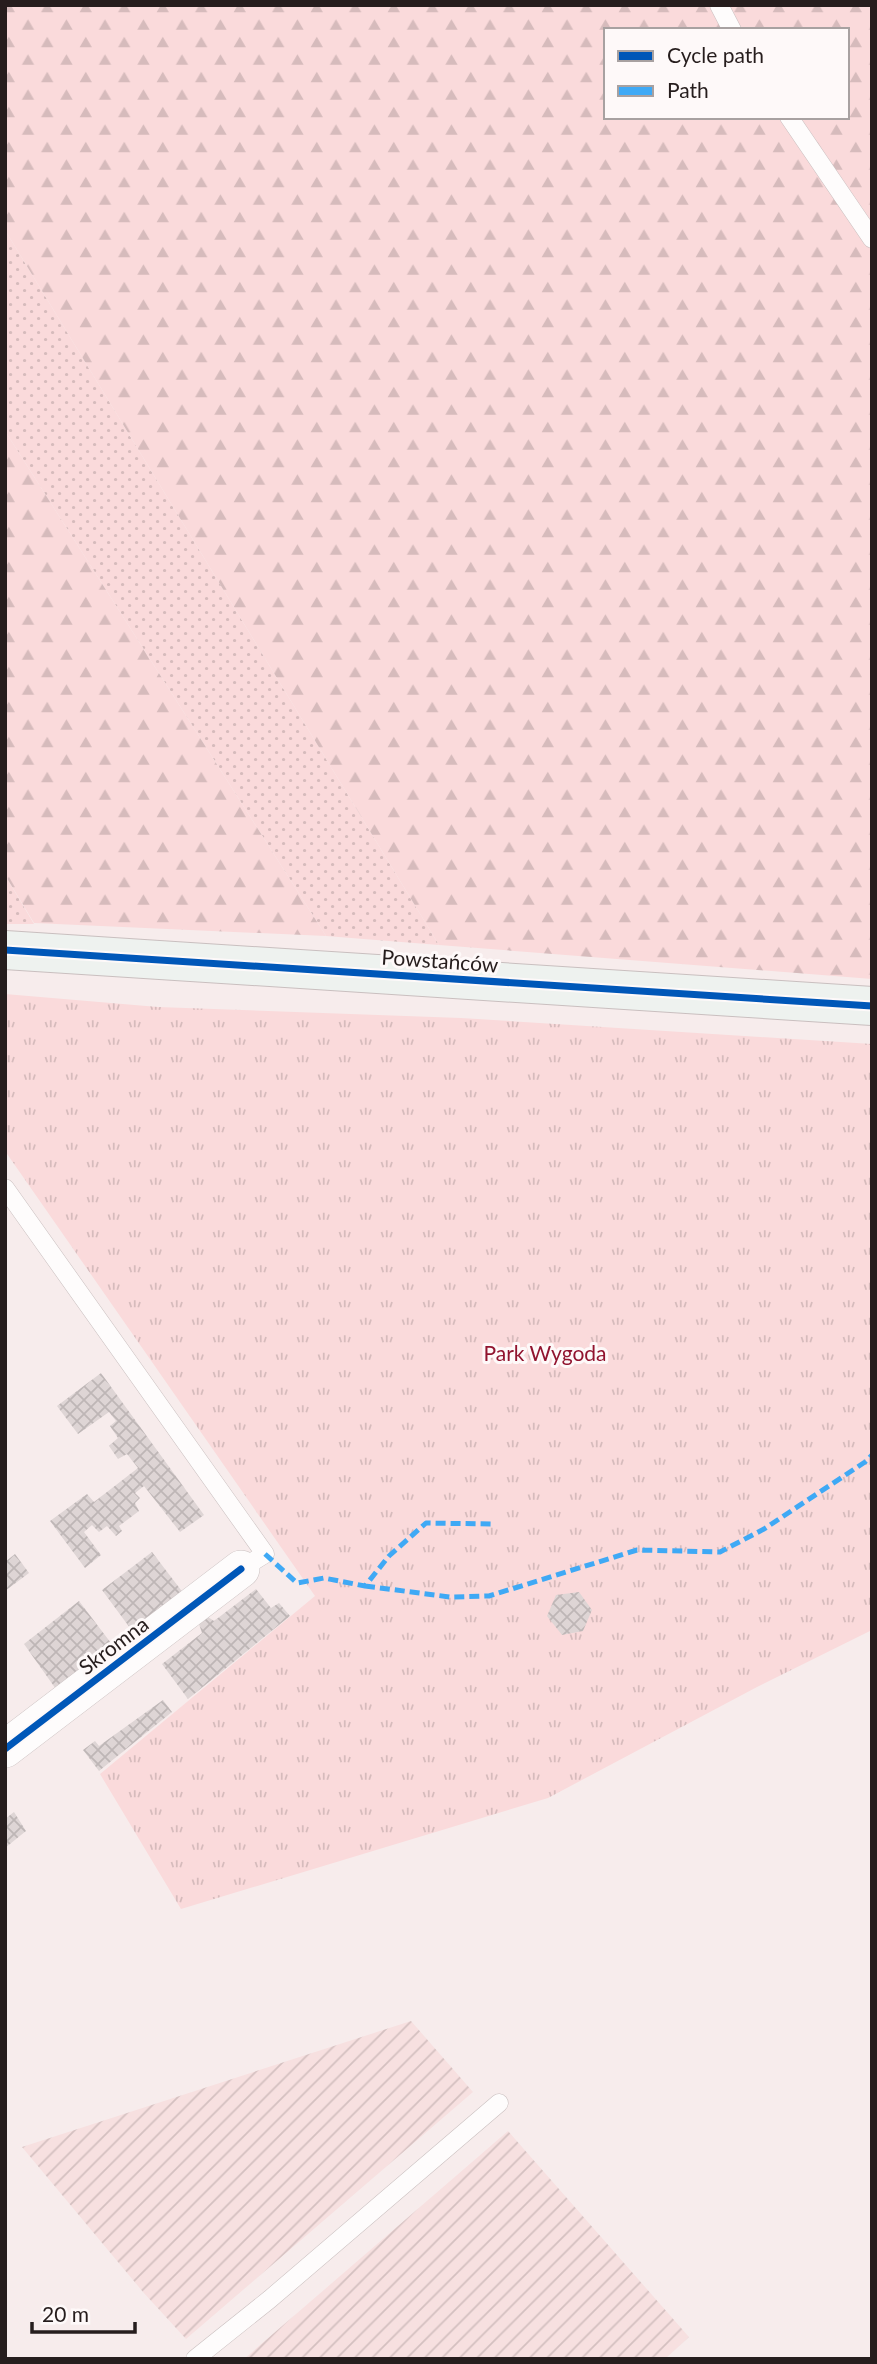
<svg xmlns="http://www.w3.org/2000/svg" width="877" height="2364" viewBox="0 0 877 2364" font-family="Lato,sans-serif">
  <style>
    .industrial { fill: url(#industrial-furrows) }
    .grass { fill: url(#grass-dots) }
    .forest { fill: url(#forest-firs); fill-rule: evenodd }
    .park { fill: url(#park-tufts) }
    .building { fill: url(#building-cross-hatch) }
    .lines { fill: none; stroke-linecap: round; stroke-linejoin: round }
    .lane-casing { stroke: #c9bfbf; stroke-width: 19 }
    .street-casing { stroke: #c9bfbf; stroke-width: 38 }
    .secondary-casing { stroke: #c9bfbf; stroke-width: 40 }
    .lane { stroke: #fefcfc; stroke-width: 18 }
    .street { stroke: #fefcfc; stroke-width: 37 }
    .secondary { stroke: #eef2ef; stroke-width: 38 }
    .quiet { stroke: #3fa9f5; stroke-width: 5; stroke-dasharray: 10 5; stroke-linecap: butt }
    .cycleway-casing { stroke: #fef9f9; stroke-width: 11 }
    .cycleway { stroke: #0057b8; stroke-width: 7 }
    .labels { text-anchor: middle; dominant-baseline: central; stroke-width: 6; stroke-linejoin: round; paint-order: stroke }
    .street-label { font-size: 21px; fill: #261d1d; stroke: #fef9f9 }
    .park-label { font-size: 21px; fill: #91142f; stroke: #fef9f9 }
  </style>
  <defs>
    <pattern id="industrial-furrows" width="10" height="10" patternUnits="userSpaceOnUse" patternTransform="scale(1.75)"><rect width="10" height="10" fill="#f7e0e0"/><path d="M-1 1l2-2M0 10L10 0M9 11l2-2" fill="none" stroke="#d4c0c0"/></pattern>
    <pattern id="grass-dots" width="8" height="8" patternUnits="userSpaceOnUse" patternTransform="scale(1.75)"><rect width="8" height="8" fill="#fadadb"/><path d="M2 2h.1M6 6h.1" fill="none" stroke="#d6bbbc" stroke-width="1.8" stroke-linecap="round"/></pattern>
    <pattern id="forest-firs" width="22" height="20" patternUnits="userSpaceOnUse" patternTransform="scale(1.75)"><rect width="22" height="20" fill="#fadadb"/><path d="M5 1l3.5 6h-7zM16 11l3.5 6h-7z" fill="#d6bbbc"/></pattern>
    <pattern id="park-tufts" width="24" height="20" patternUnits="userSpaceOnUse" patternTransform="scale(1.75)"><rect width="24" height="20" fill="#fadadb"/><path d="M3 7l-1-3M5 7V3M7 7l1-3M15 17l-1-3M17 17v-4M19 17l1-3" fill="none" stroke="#d6bbbc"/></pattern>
    <pattern id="building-cross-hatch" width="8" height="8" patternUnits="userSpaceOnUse" patternTransform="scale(1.75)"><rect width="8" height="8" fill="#ded5d5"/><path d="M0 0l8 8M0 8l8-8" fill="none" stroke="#beb6b6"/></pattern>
  </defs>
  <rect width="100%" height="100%" fill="#f7ecec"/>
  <path class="industrial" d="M411,2021L473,2092L186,2339L143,2292L22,2147Z
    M508,2131L689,2337L665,2359H244Z"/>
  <path class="grass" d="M5,230L439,945L326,936L5,431Z
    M5,875L34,924H5Z"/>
  <path class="forest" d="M5,5H872V979L439,945L5,230ZM606,30H847V117H606Z
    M5,431L326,936L34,923L5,875Z"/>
  <path class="park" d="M5,994L158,1007L461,1018L872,1044V1630L757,1687L548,1798L181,1909L100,1774L315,1596L5,1151Z"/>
  <path class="building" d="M101,1373L204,1515L180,1532L144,1486L135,1493L140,1498L135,1503L139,1511L119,1526L122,1531L116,1536L107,1526L99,1532L92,1525L84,1532L101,1555L85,1568L50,1521L87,1494L94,1502L138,1468L127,1454L118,1459L109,1446L118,1438L110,1426L116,1421L109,1412L78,1434L57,1406Z
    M152,1552L184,1594L133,1632L102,1590Z
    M15,1554L29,1573L5,1591V1562Z
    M256,1589L271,1608L279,1603L290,1616L188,1699L162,1664L202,1633L199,1624L208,1617L214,1621Z
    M579,1592L592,1610L583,1631L562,1635L547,1616L556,1595Z
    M79,1601L114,1647L58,1692L24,1644Z
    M163,1700L172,1712L99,1771L83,1750L95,1741L99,1746Z
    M14,1812L26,1831L5,1848V1819Z"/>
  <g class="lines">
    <defs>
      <path id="lane" d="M719,5L732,30
        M789,117L872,239
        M5,1188L265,1554L241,1569
        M195,2359L270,2299L499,2103"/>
      <path id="street" d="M5,1749L241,1569"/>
      <path id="secondary" d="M5,950L872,1006"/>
    </defs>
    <use href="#lane" class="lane-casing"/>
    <use href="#street" class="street-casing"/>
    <use href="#secondary" class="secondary-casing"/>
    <use href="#lane" class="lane"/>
    <use href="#street" class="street"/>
    <use href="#secondary" class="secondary"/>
    <path class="quiet" d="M265,1554L297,1583L324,1578L365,1586L389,1556L426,1523L491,1524
      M365,1586L450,1597L489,1596L637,1550L720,1552L764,1529L865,1462L872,1455"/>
    <defs>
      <path id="cycleway" d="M5,950L872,1006
        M5,1749L241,1569"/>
    </defs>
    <use href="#cycleway" class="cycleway-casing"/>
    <use href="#cycleway" class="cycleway"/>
  </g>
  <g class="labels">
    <g class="street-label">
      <text transform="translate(440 960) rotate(4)">Powstańców</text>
      <text transform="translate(113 1645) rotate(-37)">Skromna</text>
    </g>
    <g class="park-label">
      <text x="545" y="1352">Park Wygoda</text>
    </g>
  </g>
  <rect width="877" height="2364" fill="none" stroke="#261d1d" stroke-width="14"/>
  <rect x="604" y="28" width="245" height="91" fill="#fef9f9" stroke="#a8a1a1" stroke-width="2"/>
  <rect x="618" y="51" width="35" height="10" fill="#0057b8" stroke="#a8a1a1" stroke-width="2"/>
  <text x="667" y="63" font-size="21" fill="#261d1d">Cycle path</text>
  <rect x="618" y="86" width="35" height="10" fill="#3fa9f5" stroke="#a8a1a1" stroke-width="2"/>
  <text x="667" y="98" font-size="21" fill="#261d1d">Path</text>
  <path d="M32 2322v10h103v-10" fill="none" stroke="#261d1d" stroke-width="3.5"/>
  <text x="42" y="2322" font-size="21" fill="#261d1d" stroke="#fef9f9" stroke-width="5" paint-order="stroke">20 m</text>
</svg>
